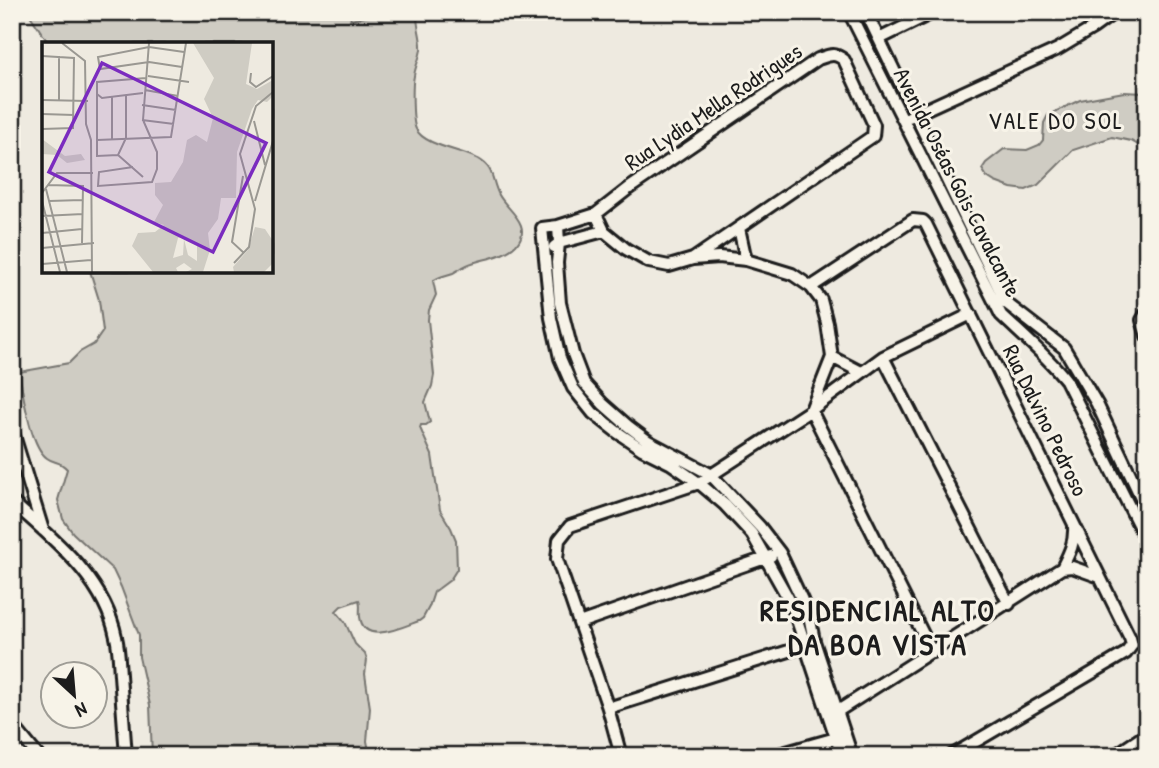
<svg xmlns="http://www.w3.org/2000/svg" width="1159" height="768" viewBox="0 0 1159 768" font-family="'Patrick Hand',sans-serif">
  <style>
    .green { fill: #cfccc3; stroke: #767470; stroke-width: 2 }
    .lines { fill: none; stroke-linecap: round; stroke-linejoin: round }
    .minor-casing { stroke: #1c1c1c; stroke-width: 16 }
    .minor { stroke: #f7f3e8; stroke-width: 10 }
    .labels { text-anchor: middle; dominant-baseline: central; stroke-width: 6; stroke-linejoin: round; paint-order: stroke }
    .street-label { font-size: 23px; fill: #1c1c1c; stroke: #f7f3e8 }
    .neighbourhood-label { font-size: 24px; letter-spacing: 2px; fill: #1c1c1c; stroke: #f7f3e8 }
    .district-label { font-size: 30px; font-weight: bold; letter-spacing: 2px; fill: #1c1c1c; stroke: #f7f3e8 }
    .inset-road { fill: none; stroke: #9a9892; stroke-width: 2 }
    .view { fill: #7b2cbf; fill-opacity: 0.15; stroke: #7b2cbf; stroke-width: 3.5 }
    .inset-edge { fill: none; stroke: #1c1c1c; stroke-width: 3.5 }
  </style>
  <rect width="100%" height="100%" fill="#eeeae0"/>
  <filter id="ink" filterUnits="userSpaceOnUse"><feTurbulence type="fractalNoise" baseFrequency=".0143" numOctaves="2"/><feDisplacementMap in="SourceGraphic" scale="14" xChannelSelector="R" yChannelSelector="G"/><feConvolveMatrix kernelMatrix="1 2 1 2 8 2 1 2 1" color-interpolation-filters="sRGB"/></filter>
  <g filter="url(#ink)">
    <path class="green" d="M28,12H139L164,15L171,12H352L350,20L390,12H417C416,25 422,38 421,49C420,58 415,67 414,76C412,84 412,122 416,129C424,146 463,150 478,159C495,168 491,180 499,195C507,210 534,225 516,245C504,257 487,258 472,263C465,265 459,270 453,273C445,276 439,276 433,281L436,295L429,310L428,320L434,375L432,386L425,402L430,422L426,425H421L420,428L432,455L440,510L451,528L456,540L457,569L450,580L434,592L429,607L423,618L419,621C402,627 364,646 360,617C359,610 361,606 359,600L341,606L336,611L345,622L355,644L365,654L367,660L365,674L370,708L367,741L370,756H152L150,705L139,657V635L121,587L113,570L73,533L63,519L58,500L67,469C59,460 55,464 47,458C30,446 23,393 19,372L69,363L80,352L94,344L103,331L99,300L90,271H271V44H49Z
      M1124,92L1144,93L1147,94V150L1131,141L1112,137L1073,150L1038,185L1026,190L1011,188L995,182L987,177L982,169L986,163L1004,149L1027,150L1039,145L1043,140L1044,123L1048,115L1080,100Z"/>
    <g class="lines">
      <defs>
        <path id="minor" d="M849,12L1001,315C1023,336 1047,356 1066,380L1147,542
          M866,12L1006,303L1064,348L1097,404L1147,510L1134,516
          M879,39L934,12
          M909,117L1058,49L1093,28L1111,15L1112,12
          M596,214L604,231L626,249L649,262L669,266L693,259L719,257L746,260L792,274L811,287L821,300L827,323L832,357L811,410L932,652
          M558,226L559,243L557,263L560,303L573,354L584,383L603,404L628,426L648,441L710,474L760,527L780,553L809,615L814,641L852,756
          M739,228L746,260
          M554,247L559,243L604,231
          M693,259L873,136L874,125L844,60C834,52 830,55 818,59L628,189L596,214L558,226L542,228L551,318L560,358L573,388L593,413L617,432L642,449L670,463L699,483L725,505L752,534L792,605L842,756
          M811,287L913,220L923,221L926,224L1130,638L1132,645L1126,653L951,756
          M1147,312L1142,320L1147,336
          M832,357L861,372
          M883,357L1009,604
          M12,429L43,530
          M12,502C54,540 104,578 116,637C119,649 119,662 120,675C122,702 124,729 126,756
          M1062,568C1069,554 1075,543 1074,527
          M579,623L771,556
          M608,708L808,645
          M838,711L1062,568L1072,567L1100,577
          M12,724L38,756
          M621,756L608,708L557,559L559,540L570,526L699,483L811,410L883,357L971,314
          M772,756L836,738
          M1114,756L1147,734"/>
      </defs>
      <use href="#minor" class="minor-casing"/>
      <use href="#minor" class="minor"/>
    </g>
  </g>
  <g class="labels">
    <g class="street-label">
      <text transform="translate(713 106) rotate(-34)">Rua Lydia Mella Rodrigues</text>
      <text transform="translate(958 182) rotate(63)">Avenida Oséas Gois Cavalcante</text>
      <text transform="translate(1046 420) rotate(64)">Rua Dalvino Pedroso</text>
    </g>
    <g class="neighbourhood-label">
      <text x="1056" y="120">VALE DO SOL</text>
    </g>
    <g class="district-label">
      <text x="878" y="610">RESIDENCIAL ALTO<tspan x="878" dy="34">DA BOA VISTA</tspan></text>
    </g>
  </g>
  <g transform="translate(42 42)">
    <rect width="231" height="231" fill="#eeeae0"/>
    <path d="M151,1H210L204,42L215,47L231,38V54L225,60L216,58L210,67L195,110L194,156H179L176,177L166,191L168,208L161,230H144L150,227L142,221L134,226L136,230H111L90,204L96,191L113,190L122,183L112,180L121,163L113,153V141L129,140L141,120L145,98L154,93L165,100L171,76L162,57L172,36ZM142,194L155,203V219L146,213L142,197L141,213L131,216L136,196ZM0,97L23,114L39,112L43,118L25,121L15,113L0,112ZM213,185L223,187L231,199V221L222,230H192L191,225L206,208Z" fill="#cfccc3" fill-rule="evenodd"/>
    <path class="inset-road" d="M20,1L43,19L44,82L49,98L50,230M0,14L32,16L31,86L0,87M140,25L107,20L58,27L56,15L107,5L142,10M209,31L208,40L214,45L231,34M106,34L147,40M103,48L136,54M55,52L60,56L101,51M84,53V96L76,113L101,135M70,55V98M0,58L46,59M17,58V14M100,63L134,68M0,72L32,73M100,78L132,82M212,79L223,123M55,98L129,95L144,1M76,113L55,114V40L104,36M91,125L57,130L56,144L110,140L115,127V110L101,78L107,1M201,134L190,200L202,211M6,143L42,144M4,147L25,230M0,151L15,131H51M0,159L18,230M7,159L40,158M213,159L231,99M0,174L41,172M0,191L40,187M40,201L41,144M0,206L52,201M192,221L207,205L213,167L198,112L214,64L231,50M0,222L49,218"/>
    <path class="view" d="M60,21L224,101L171,210L7,130Z"/>
    <rect width="231" height="231" class="inset-edge"/>
  </g>
  <rect width="1159" height="768" fill="none" stroke="#f7f3e8" stroke-width="42"/>
  <rect x="21" y="21" width="1117" height="726" fill="none" stroke="#1c1c1c" stroke-width="2.5" filter="url(#ink)"/>
  <g transform="translate(74 695) rotate(154)"><circle r="33" fill="#f7f3e8" stroke="#9f9d96" stroke-width="2"/>
  <path d="M0-5L12 26L0 18L-12 26Z" fill="#1c1c1c"/>
  <text y="-10" font-size="19" font-weight="bold" text-anchor="middle" fill="#1c1c1c">N</text>
  </g>
</svg>
